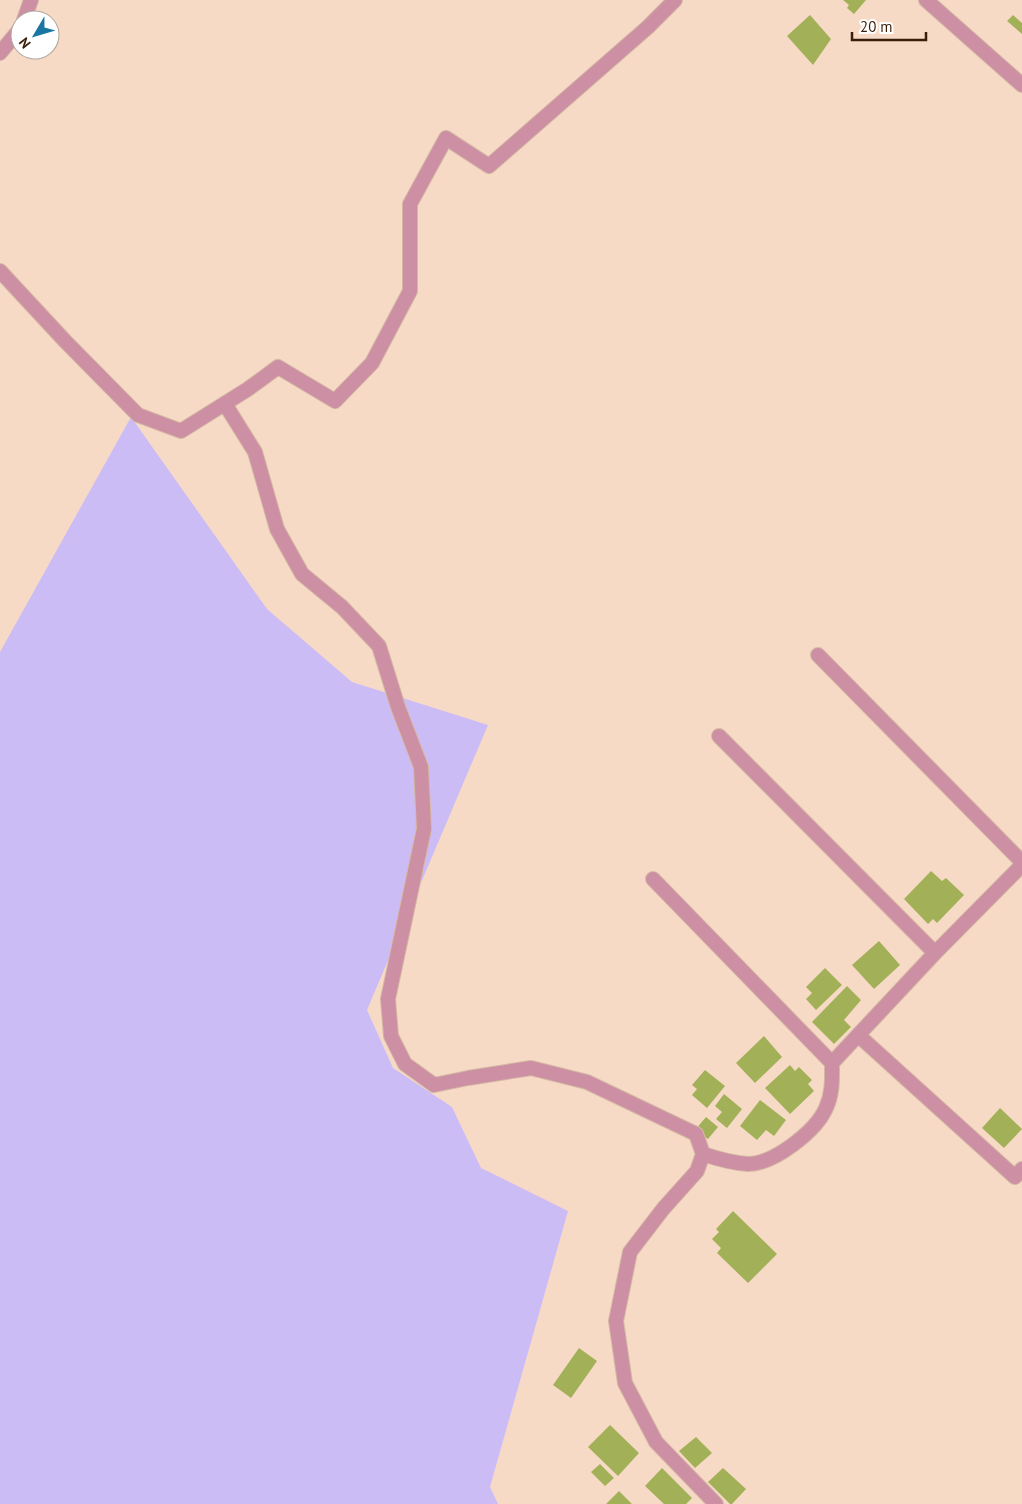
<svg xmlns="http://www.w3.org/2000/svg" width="1022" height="1504" viewBox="0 0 1022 1504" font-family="'PT Sans',sans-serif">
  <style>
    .green { fill: #cbbcf5 }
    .building { fill: #a2b057 }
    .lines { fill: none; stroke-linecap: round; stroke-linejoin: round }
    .service-casing { stroke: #d5b8a4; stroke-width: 16 }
    .minor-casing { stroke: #d5b8a4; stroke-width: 16 }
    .tertiary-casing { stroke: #d5b8a4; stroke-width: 16 }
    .service { stroke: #cc8fa4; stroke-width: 14 }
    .minor { stroke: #cc8fa4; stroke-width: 14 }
    .tertiary { stroke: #cc8fa4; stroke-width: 14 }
  </style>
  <rect width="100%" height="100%" fill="#f7dac6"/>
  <path class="green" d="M131,417L267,609L352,682L488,725L367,1010L393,1068L452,1107L481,1168L568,1211L490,1487L498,1504H0V652Z"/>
  <path class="building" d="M843,0H866L854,14L847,8L849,5Z
    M810,15L831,39L813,65L787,36Z
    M1013,15L1022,23V34L1007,21Z
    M931,871L942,881L946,878L964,895L937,923L933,919L928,924L904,899Z
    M879,941L900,965L874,989L852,965Z
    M825,968L842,985L816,1010L806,999L812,993L806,987Z
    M847,986L861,1000L844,1020L851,1027L834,1044L812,1022Z
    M764,1036L782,1057L755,1083L736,1063Z
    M790,1065L795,1071L799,1067L812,1080L808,1084L814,1091L790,1114L765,1088Z
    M705,1070L725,1086L707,1108L692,1095L697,1089L692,1085Z
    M724,1094L742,1109L727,1128L716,1119L722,1112L715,1106Z
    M760,1100L786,1120L774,1136L766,1130L757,1140L740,1126Z
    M1000,1108L1022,1129L1004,1148L982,1128Z
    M706,1117L718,1127L708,1139L695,1130Z
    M733,1211L777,1254L748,1283L717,1253L721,1248L712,1239L719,1232L716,1229Z
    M579,1348L597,1361L571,1398L553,1385Z
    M610,1425L639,1453L618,1476L588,1447Z
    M696,1437L712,1453L695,1468L679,1451Z
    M600,1464L614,1478L605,1486L591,1472Z
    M662,1468L692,1498L686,1504H664L645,1486Z
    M723,1468L746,1489L732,1504H730L708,1482Z
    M619,1491L632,1504H606Z"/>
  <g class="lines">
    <defs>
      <path id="service" d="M24,20L31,0
        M0,53L20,29"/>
      <path id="minor" d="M0,271L65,341L138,415L181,431L248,389L278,367L335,401L372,363L410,291V204L446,138L489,166L648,27L675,0
        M225,404L255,452L277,529L302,574L342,607L379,646L398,707L421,767L424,829L388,999L391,1036L405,1064L434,1085L468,1078L531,1068L587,1082L696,1134L703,1154L697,1171L663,1209L630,1252L616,1321L625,1383L656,1442L716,1504
        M818,655L1022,862
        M719,736L935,953
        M653,879L832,1063
        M858,1035L1015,1177L1022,1169
        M703,1154C718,1159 732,1163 748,1164C774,1164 816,1131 826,1108C833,1093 832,1078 832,1063L935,953L1022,865"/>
      <path id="tertiary" d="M926,0L1022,85"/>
    </defs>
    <use href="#service" class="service-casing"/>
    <use href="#minor" class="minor-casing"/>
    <use href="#tertiary" class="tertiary-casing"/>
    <use href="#service" class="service"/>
    <use href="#minor" class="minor"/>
    <use href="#tertiary" class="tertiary"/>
  </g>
  <g transform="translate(35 35) rotate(232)"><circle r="24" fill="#ffffff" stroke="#b0a59d"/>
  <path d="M0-4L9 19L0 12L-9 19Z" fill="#1976a3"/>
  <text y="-8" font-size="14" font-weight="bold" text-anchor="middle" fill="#391f09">N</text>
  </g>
  <path d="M852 32v8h74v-8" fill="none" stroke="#391f09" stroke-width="2.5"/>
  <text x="860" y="32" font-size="15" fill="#391f09" stroke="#ffffff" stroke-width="4" paint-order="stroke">20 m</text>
</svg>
